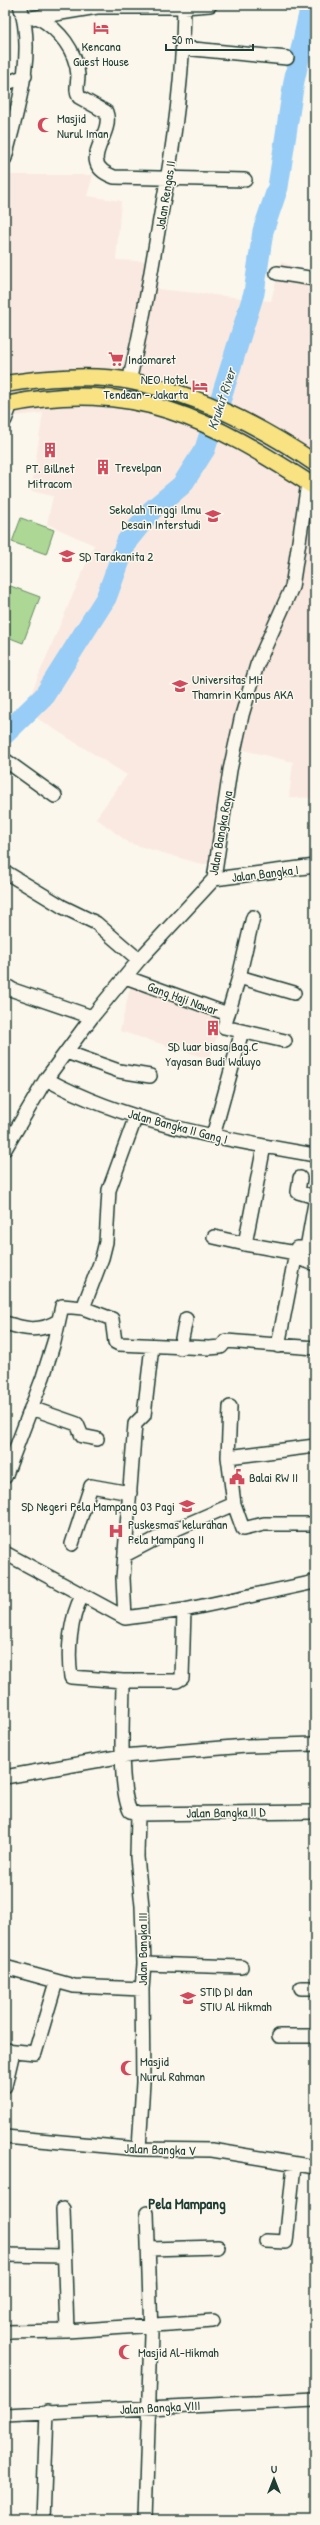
<svg xmlns="http://www.w3.org/2000/svg" width="320" height="2525" viewBox="0 0 320 2525" font-family="'Patrick Hand',sans-serif">
  <style>
    .built { fill: #fae9e0 }
    .green { fill: #add795; stroke: #668a64 }
    .lines { fill: none; stroke-linecap: round; stroke-linejoin: round }
    .river { stroke: #97cdf6; stroke-width: 21 }
    .minor-casing { stroke: #1f3d34; stroke-width: 16 }
    .major-casing { stroke: #1f3d34; stroke-width: 19 }
    .minor { stroke: #fbf7ec; stroke-width: 13 }
    .major { stroke: #f8e281; stroke-width: 16 }
    .labels { text-anchor: middle; dominant-baseline: central; stroke-width: 3; stroke-linejoin: round; paint-order: stroke }
    .poi-label { font-size: 13px; fill: #1f3d34; stroke: #fbf7ec; text-anchor: start }
    .street-label { font-size: 13px; fill: #1f3d34; stroke: #fbf7ec }
    .water-label { font-size: 14px; font-style: italic; fill: #375a5b; stroke: #fbf7ec }
    .quarter-label { font-size: 15px; font-weight: bold; fill: #1f3d34; stroke: #fbf7ec }
  </style>
  <rect width="100%" height="100%" fill="#fbf7ec"/>
  <filter id="ink" filterUnits="userSpaceOnUse"><feTurbulence type="fractalNoise" baseFrequency=".025" numOctaves="2"/><feDisplacementMap in="SourceGraphic" scale="8" xChannelSelector="R" yChannelSelector="G"/><feConvolveMatrix kernelMatrix="1 2 1 2 8 2 1 2 1" color-interpolation-filters="sRGB"/></filter>
  <g filter="url(#ink)">
    <path class="built" d="M5,175H93L87,196L121,201L116,260L160,262L158,289L271,301L281,262L315,274V798L289,797L293,762L240,749L223,864H201L129,843L96,818L127,775L24,710L94,545L47,524L53,496L31,491L43,413L5,417Z
      M131,984L224,1017L209,1059L120,1031Z
      M313,2305H315V2354H312Z"/>
    <path class="green" d="M21,518L54,530L46,554L12,542Z
      M5,584L40,597L23,643L5,636Z"/>
    <g class="lines">
      <path class="river" d="M5,734L44,696L106,598L127,541L152,510L182,485L205,449L254,293L263,231L278,187L294,81L311,5"/>
      <defs>
        <path id="minor" d="M39,18C59,30 76,50 78,75C78,83 75,91 79,97L106,112C115,136 74,162 114,177L245,180
          M25,19L97,7H184L210,5
          M183,48L287,58
          M5,84L25,76
          M5,158C17,109 36,55 20,5
          M277,273L315,279
          M129,381C143,326 151,270 161,214C174,146 183,77 184,7
          M5,420L11,404
          M5,760L55,796
          M7,873L63,907L96,923L139,960
          M214,879L315,866
          M125,977L228,1014L239,977L294,993
          M239,977L253,917
          M5,985L13,990L92,1017
          M228,1014L224,1027L285,1041
          M66,1052L119,1071L150,1076
          M46,1079C129,1124 224,1139 315,1155
          M213,1136L242,1031
          M5,1149L46,1079L92,1017L139,960L214,879L230,770L242,715L257,665L292,587L308,483
          M300,1178L298,1192L315,1197
          M214,1237L245,1244L264,1146
          M245,1244L296,1253
          M295,1257L315,1264
          M83,1308L102,1258L106,1242L109,1190L136,1116
          M5,1323C25,1329 39,1333 58,1321
          M278,1346L297,1248H307L315,1203
          M180,1348L186,1319
          M230,1407L228,1457L315,1446
          M31,1408L77,1424L82,1436L97,1439
          M228,1457L234,1504L243,1529L264,1524H315
          M5,1477L43,1377L54,1342L62,1306L83,1308L112,1319L115,1342L119,1344L209,1348L221,1347L226,1341L315,1348
          M72,1544L91,1486L130,1493
          M5,1553L125,1618L184,1610L315,1582
          M125,1555L167,1533L234,1504
          M82,1596C70,1618 67,1652 71,1677L123,1681H177L182,1678L184,1610
          M125,1618L123,1578L135,1424L144,1415L152,1346
          M123,1681C123,1712 118,1785 130,1811L138,1814L315,1812
          M5,1777L123,1756L246,1746L315,1744
          M138,1814L137,1857L142,1906L144,1964L142,1989L143,2082L139,2149
          M144,1964L241,1967
          M5,1967L74,1986L142,1989
          M301,1988H315
          M279,2036H315
          M5,2050L35,2053L56,1982
          M5,2086L13,2052
          M5,2137L139,2149L212,2150L315,2167
          M63,2209L67,2331
          M266,2241L286,2242L294,2165
          M150,2249L218,2247
          M5,2255L63,2256
          M5,2332L67,2331L213,2321
          M5,2415L315,2400
          M43,2520L47,2412
          M145,2520L151,2334L147,2213"/>
        <path id="major" d="M5,384C40,378 95,374 130,381C196,393 260,426 315,463
          M5,405C134,378 210,419 315,487"/>
      </defs>
      <use href="#minor" class="minor-casing"/>
      <use href="#major" class="major-casing"/>
      <use href="#minor" class="minor"/>
      <use href="#major" class="major"/>
    </g>
  </g>
  <defs>
    <symbol id="hotel-bare" viewBox="-9 -9 18 18"><path d="M-6-4.5h1.5V1H6V5H4.5V3h-9V5H-6ZM-4 0a1.8 1.8 0 1 1 3.6 0ZM.5 0V-2.5h3Q6-2.5 6 0Z" fill="#d1495b" stroke="#fbf7ec" stroke-width="2.5" paint-order="stroke"/></symbol>
    <symbol id="mosque-bare" viewBox="-9 -9 18 18"><path d="M3.5-4.9A6 6 0 1 0 3.5 4.9A5 5 0 1 1 3.5-4.9Z" fill="#d1495b" stroke="#fbf7ec" stroke-width="2.5" paint-order="stroke"/></symbol>
    <symbol id="supermarket-bare" viewBox="-9 -9 18 18"><path d="M-6-5.5h2.5l.6 2H6L4.5 2H-2.5L-4.4-4H-6ZM-1.5 3.2a1.3 1.3 0 1 0 .1 0ZM3 3.2a1.3 1.3 0 1 0 .1 0Z" fill="#d1495b" stroke="#fbf7ec" stroke-width="2.5" paint-order="stroke"/></symbol>
    <symbol id="building-bare" viewBox="-9 -9 18 18"><path d="M-4-6H4V6H1V3H-1V6H-4ZM-2.5-4.3h1.7v1.8h-1.7ZM.8-4.3h1.7v1.8H.8ZM-2.5-1h1.7V.8h-1.7ZM.8-1h1.7V.8H.8Z" fill="#d1495b" stroke="#fbf7ec" stroke-width="2.5" paint-order="stroke"/></symbol>
    <symbol id="university-bare" viewBox="-9 -9 18 18"><path d="M0-5L7-2L0 1L-7-2ZM-4 1L0 2.5L4 1V4Q0 6-4 4Z" fill="#d1495b" stroke="#fbf7ec" stroke-width="2.5" paint-order="stroke"/></symbol>
    <symbol id="school-bare" viewBox="-9 -9 18 18"><path d="M0-5L7-2L0 1L-7-2ZM-4 1L0 2.5L4 1V4Q0 6-4 4Z" fill="#d1495b" stroke="#fbf7ec" stroke-width="2.5" paint-order="stroke"/></symbol>
    <symbol id="civic-bare" viewBox="-9 -9 18 18"><path d="M-.6-6.5H3V-4.5H.6V-3L4-1V1h2V6H-6V1h2V-1L-.6-3ZM-1.2 2.5V6h2.4V2.5Z" fill="#d1495b" stroke="#fbf7ec" stroke-width="2.5" paint-order="stroke"/></symbol>
    <symbol id="hospital-bare" viewBox="-9 -9 18 18"><path d="M-5-5h3v3.5h4V-5h3V5h-3V1.5h-4V5h-3Z" fill="#d1495b" stroke="#fbf7ec" stroke-width="2.5" paint-order="stroke"/></symbol>
  </defs>
  <g fill-rule="evenodd">
    <use href="#hotel-bare" x="90" y="17" width="22" height="22"/>
    <use href="#mosque-bare" x="34" y="114" width="22" height="22"/>
    <use href="#supermarket-bare" x="105" y="348" width="22" height="22"/>
    <use href="#hotel-bare" x="189" y="375" width="22" height="22"/>
    <use href="#building-bare" x="39" y="439" width="22" height="22"/>
    <use href="#building-bare" x="92" y="456" width="22" height="22"/>
    <use href="#university-bare" x="202" y="505" width="22" height="22"/>
    <use href="#school-bare" x="56" y="545" width="22" height="22"/>
    <use href="#university-bare" x="169" y="675" width="22" height="22"/>
    <use href="#building-bare" x="202" y="1017" width="22" height="22"/>
    <use href="#civic-bare" x="226" y="1466" width="22" height="22"/>
    <use href="#school-bare" x="176" y="1495" width="22" height="22"/>
    <use href="#hospital-bare" x="105" y="1520" width="22" height="22"/>
    <use href="#university-bare" x="177" y="1987" width="22" height="22"/>
    <use href="#mosque-bare" x="117" y="2057" width="22" height="22"/>
    <use href="#mosque-bare" x="115" y="2341" width="22" height="22"/>
  </g>
  <g class="labels">
    <g class="poi-label">
      <text x="101" y="46" text-anchor="middle">Kencana<tspan x="101" dy="15">Guest House</tspan></text>
      <text x="57" y="118">Masjid<tspan x="57" dy="15">Nurul Iman</tspan></text>
      <text x="128" y="359">Indomaret</text>
      <text x="188" y="379" text-anchor="end">NEO Hotel<tspan x="188" dy="15">Tendean - Jakarta</tspan></text>
      <text x="115" y="467">Trevelpan</text>
      <text x="50" y="468" text-anchor="middle">PT. Billnet<tspan x="50" dy="15">Mitracom</tspan></text>
      <text x="201" y="509" text-anchor="end">Sekolah Tinggi Ilmu<tspan x="201" dy="15">Desain Interstudi</tspan></text>
      <text x="79" y="556">SD Tarakanita 2</text>
      <text x="192" y="679">Universitas MH<tspan x="192" dy="15">Thamrin Kampus AKA</tspan></text>
      <text x="213" y="1046" text-anchor="middle">SD luar biasa Bag.C<tspan x="213" dy="15">Yayasan Budi Waluyo</tspan></text>
      <text x="249" y="1477">Balai RW II</text>
      <text x="175" y="1506" text-anchor="end">SD Negeri Pela Mampang 03 Pagi</text>
      <text x="128" y="1524">Puskesmas kelurahan<tspan x="128" dy="15">Pela Mampang II</tspan></text>
      <text x="200" y="1991">STID DI dan<tspan x="200" dy="15">STIU Al Hikmah</tspan></text>
      <text x="140" y="2061">Masjid<tspan x="140" dy="15">Nurul Rahman</tspan></text>
      <text x="138" y="2352">Masjid Al-Hikmah</text>
    </g>
    <g class="street-label">
      <text transform="translate(165 195) rotate(-81)">Jalan Rengas II</text>
      <text transform="translate(220 833) rotate(-80)">Jalan Bangka Raya</text>
      <text transform="translate(265 873) rotate(-7)">Jalan Bangka I</text>
      <text transform="translate(183 998) rotate(20)">Gang Haji Nawar</text>
      <text transform="translate(178 1126) rotate(15)">Jalan Bangka II Gang I</text>
      <text transform="translate(226 1812) rotate(-1)">Jalan Bangka II D</text>
      <text transform="translate(142 1949) rotate(-90)">Jalan Bangka III</text>
      <text transform="translate(160 2149) rotate(2)">Jalan Bangka V</text>
      <text transform="translate(160 2407) rotate(-3)">Jalan Bangka VIII</text>
    </g>
    <g class="water-label">
      <text transform="translate(221 399) rotate(-72)">Krukut River</text>
    </g>
    <g class="quarter-label">
      <text x="187" y="2203">Pela Mampang</text>
    </g>
  </g>
  <rect width="320" height="2525" fill="none" stroke="#fbf7ec" stroke-width="20"/>
  <rect x="10" y="10" width="300" height="2505" fill="none" stroke="#1f3d34" stroke-width="1.5" filter="url(#ink)"/>
  <g transform="translate(274 2479)" stroke="#fbf7ec" stroke-width="3" paint-order="stroke">
  <path d="M0-3L7 15L0 10L-7 15Z" fill="#1f3d34"/>
  <text y="-6" font-size="11" font-weight="bold" text-anchor="middle" fill="#1f3d34">U</text>
  </g>
  <path d="M166 44v6h87v-6" fill="none" stroke="#1f3d34" stroke-width="2"/>
  <text x="172" y="44" font-size="12" fill="#1f3d34" stroke="#fbf7ec" stroke-width="3" paint-order="stroke">50 m</text>
</svg>
